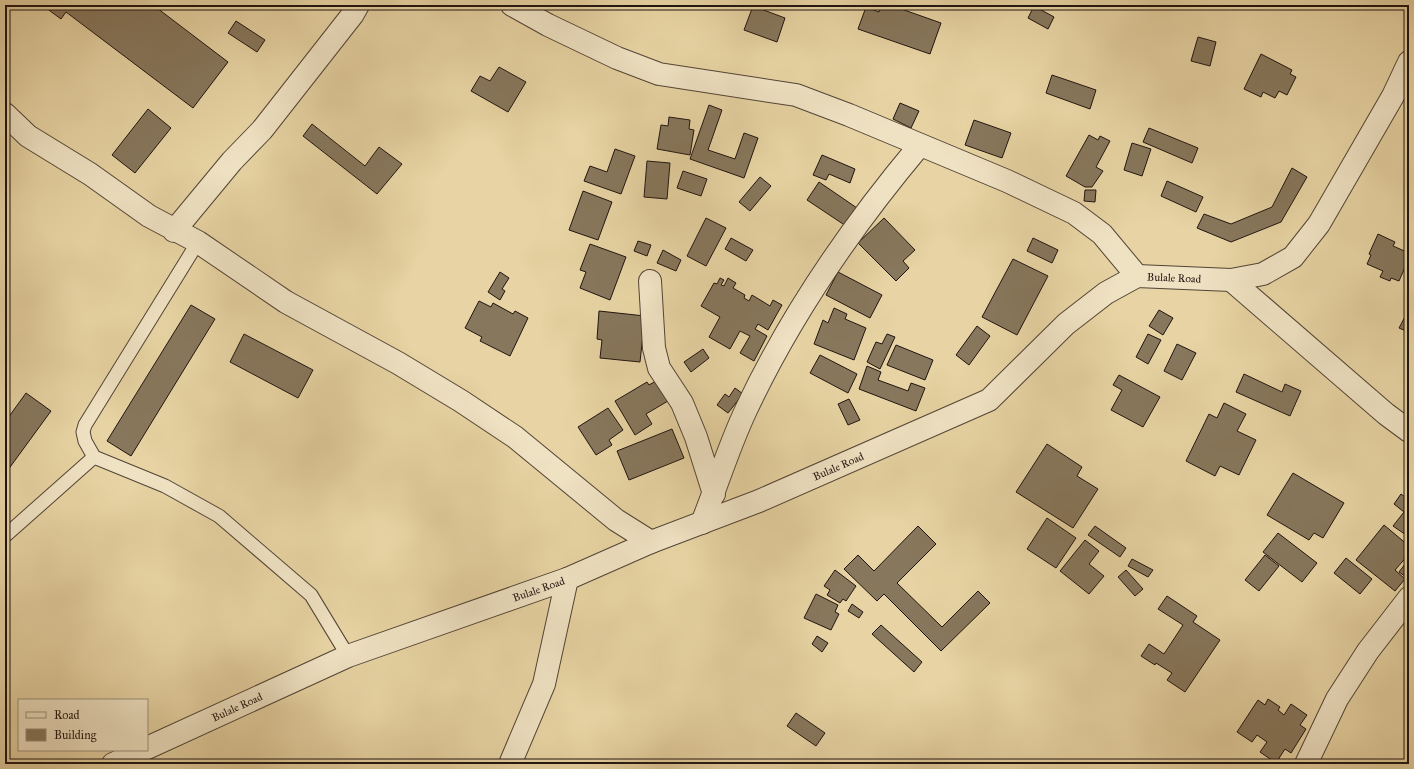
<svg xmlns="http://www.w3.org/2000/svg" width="1414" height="769" viewBox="0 0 1414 769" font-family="'IM FELL Great Primer',serif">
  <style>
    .building { fill: #87775c; stroke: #201410 }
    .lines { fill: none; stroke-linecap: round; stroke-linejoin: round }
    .service-casing { stroke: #524435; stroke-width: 15 }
    .minor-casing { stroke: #524435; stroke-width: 24 }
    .tertiary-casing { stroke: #524435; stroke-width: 24 }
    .service { stroke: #efe2c3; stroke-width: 13 }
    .minor { stroke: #efe2c3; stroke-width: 22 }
    .tertiary { stroke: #efe2c3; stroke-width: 22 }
    .labels { text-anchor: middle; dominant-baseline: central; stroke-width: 4; stroke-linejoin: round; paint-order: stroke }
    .street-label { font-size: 11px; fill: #201410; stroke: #efe2c3 }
  </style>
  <rect width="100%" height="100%" fill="#e7d3a3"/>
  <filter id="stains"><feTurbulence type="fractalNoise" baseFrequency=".005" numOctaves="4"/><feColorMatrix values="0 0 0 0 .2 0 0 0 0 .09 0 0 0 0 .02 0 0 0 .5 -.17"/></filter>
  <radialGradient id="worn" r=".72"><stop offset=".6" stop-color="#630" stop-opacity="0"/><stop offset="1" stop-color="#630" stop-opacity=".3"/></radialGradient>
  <path class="building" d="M42,5H153L228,62L193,108L66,12L61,19Z
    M881,5H890L941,23L930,54L858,29L866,7L879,12Z
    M753,6L785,18L777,42L744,30Z
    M1034,6L1054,17L1048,29L1028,18Z
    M236,21L265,40L257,52L228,33Z
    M1198,37L1216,42L1210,66L1191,61Z
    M1261,54L1292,70L1290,74L1296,77L1287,95L1279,91L1275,98L1263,92L1261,97L1244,89Z
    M499,67L526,82L508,112L471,91L480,76L490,81Z
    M1052,75L1096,90L1090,109L1046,93Z
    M900,103L919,111L911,128L893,119Z
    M709,105L722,110L708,150L735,159L744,133L758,138L744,178L690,159Z
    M148,109L171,128L135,173L112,155Z
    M669,117L690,120L689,129L694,130L690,155L657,149L661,125L668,126Z
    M974,120L1011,133L1002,158L965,145Z
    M312,124L365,166L379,147L402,164L377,194L303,136Z
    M1149,128L1198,148L1192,163L1143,142Z
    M1089,135L1098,140L1100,136L1110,141L1096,167L1103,171L1092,187H1085L1066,176Z
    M1132,143L1151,149L1142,176L1124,170Z
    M615,149L635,156L621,194L584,181L590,166L607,172Z
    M822,155L855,169L850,183L829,174L826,180L813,175Z
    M647,161L670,163L667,199L644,197Z
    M1292,168L1307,177L1281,222L1231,242L1197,228L1204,214L1231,224L1272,207Z
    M683,171L707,179L701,196L677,188Z
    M760,177L771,186L750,211L739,202Z
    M1167,181L1203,197L1196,212L1161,196Z
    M819,182L857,208L846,226L807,200Z
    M1085,190H1096L1095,202L1084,201Z
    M583,191L612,202L598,240L569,230Z
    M706,218L726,228L706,266L687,256Z
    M884,218L915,250L903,261L909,268L896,281L858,243Z
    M1378,234L1395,242L1393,246L1409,253V258L1399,281L1391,278L1390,281L1380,277L1383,271L1367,264L1371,255L1369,254Z
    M731,238L753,250L746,261L725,249Z
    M1033,238L1058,250L1052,263L1027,251Z
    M638,241L651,245L647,256L634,251Z
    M590,244L626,257L610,300L580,288L586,272L580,270Z
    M663,250L681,260L676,271L657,263Z
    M1013,259L1048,276L1017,335L982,317Z
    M500,272L509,278L502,289L505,291L500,300L488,292Z
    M838,272L882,295L870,318L826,295Z
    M720,278L724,280L721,285L724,286L728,278L736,283L733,288L745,295L744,298L749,301L752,295L770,306L773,300L782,305L768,330L758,324L755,329L767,336L754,361L740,353L750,336L740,331L730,349L709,337L720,317L701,306L714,283L717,284Z
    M479,301L491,307L493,303L513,314L515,311L528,318L510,356L480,341L482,337L465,328Z
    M191,305L215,319L131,456L107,441Z
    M834,308L847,314L845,319L866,328L854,360L814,344L823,320L828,323Z
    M1409,309V338L1404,335L1406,331L1399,328Z
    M1159,310L1173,318L1163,335L1149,326Z
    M599,311L645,316L640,362L600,358L602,340L597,339Z
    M977,326L990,336L969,365L956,355Z
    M244,334L313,370L298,398L230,362Z
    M887,334L895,337L880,369L867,362L876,342L882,344Z
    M1148,334L1161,340L1148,364L1136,357Z
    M1177,344L1196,353L1182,380L1164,371Z
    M896,345L933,360L925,380L887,365Z
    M703,349L709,358L691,372L684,362Z
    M820,355L857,374L848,393L810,373Z
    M867,366L881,372L878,380L908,391L911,383L925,388L916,411L859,389Z
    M1244,374L1282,392L1285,384L1301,391L1290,416L1236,392Z
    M1119,375L1160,397L1143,427L1111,410L1122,390L1113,385Z
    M656,381L668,401L646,414L652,424L635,435L615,401L647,382L649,385Z
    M735,388L743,394L728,413L717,405L725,394L729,397Z
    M26,393L51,411L5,474V422Z
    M849,399L860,420L848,425L838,404Z
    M1224,403L1246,414L1237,431L1256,440L1239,475L1220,466L1215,476L1186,461L1209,414L1217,418Z
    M608,408L623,430L609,440L612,445L596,455L578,427Z
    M672,429L684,458L629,480L617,451Z
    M1047,444L1082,467L1077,476L1098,489L1073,528L1016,492Z
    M1293,473L1344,503L1323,538L1314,533L1309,540L1267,515Z
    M1401,494L1409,500V537L1393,526L1404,512L1394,504Z
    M1047,518L1076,538L1056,568L1027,549Z
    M1384,525L1409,546V554L1395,570L1405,579L1395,591L1356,560Z
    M918,526L936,544L897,583L942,627L978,591L990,603L941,651L884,594L877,601L844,569L858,555L874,571Z
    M1095,526L1126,548L1120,557L1088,535Z
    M1278,533L1317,563L1302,582L1263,552Z
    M1085,540L1099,551L1089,564L1104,576L1089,594L1060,571Z
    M1265,555L1279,566L1259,591L1245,580Z
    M1346,558L1372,579L1360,594L1334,573Z
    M1132,559L1153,570L1148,577L1128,566Z
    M1409,559V579L1399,572Z
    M835,570L856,586L846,601L843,599L840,603L827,595L830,590L824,586Z
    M1126,570L1143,589L1135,596L1118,577Z
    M816,594L838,605L835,612L839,614L831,630L804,618Z
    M1167,596L1197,616L1193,622L1220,640L1185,692L1167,680L1172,673L1156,663L1155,665L1141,656L1149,644L1164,654L1183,625L1158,609Z
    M852,604L863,612L859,618L848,611Z
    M881,625L922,662L914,672L872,634Z
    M817,636L828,643L822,652L812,644Z
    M1268,699L1280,707L1278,710L1284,715L1291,704L1307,715L1300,725L1306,729L1291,753L1285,749L1276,763L1260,752L1267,742L1257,735L1252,742L1237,732L1258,700L1265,705Z
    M796,713L825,733L816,746L787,726Z"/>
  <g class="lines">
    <defs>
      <path id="service" d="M198,242L85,425L83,432L85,441L94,457L165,486L219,516L311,595L348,656
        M5,536L94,457"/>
      <path id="minor" d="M512,5L548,25L617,58L659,74L796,95L849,115L1007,181L1074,213L1102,234L1137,276
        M5,114L28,136L90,174L149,216L198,242L286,302L398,363L461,401L515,437L616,520L651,542
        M174,231L232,161L262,130L353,14L358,5
        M1231,280L1386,414L1409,431
        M650,281L654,348L659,368L682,403L696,437L714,494
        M702,523C717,485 729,446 746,410C791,314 852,226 920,145
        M510,764L544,684L567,579
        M1306,764L1337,699L1368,651L1409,598"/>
      <g id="tertiary">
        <path id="s1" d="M147,748L348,656L567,579L651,542L759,501L989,400L1066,324L1106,293L1137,276L1231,280L1263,274L1293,257L1319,224L1393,96L1409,62"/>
        <path d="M113,764L143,750"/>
      </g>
    </defs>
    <use href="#service" class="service-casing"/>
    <use href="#minor" class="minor-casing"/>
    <use href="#tertiary" class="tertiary-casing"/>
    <use href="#service" class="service"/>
    <use href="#minor" class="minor"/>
    <use href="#tertiary" class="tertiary"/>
  </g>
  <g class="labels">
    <g class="street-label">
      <text stroke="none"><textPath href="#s1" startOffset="1143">Bulale Road</textPath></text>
      <text stroke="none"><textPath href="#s1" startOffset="747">Bulale Road</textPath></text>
      <text stroke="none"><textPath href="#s1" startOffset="423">Bulale Road</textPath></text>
      <text stroke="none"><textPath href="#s1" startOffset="99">Bulale Road</textPath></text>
    </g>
  </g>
  <rect width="1414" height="769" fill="none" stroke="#e7d3a3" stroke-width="20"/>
  <rect x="6" y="6" width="1402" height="757" fill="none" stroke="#201410" stroke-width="2"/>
  <rect x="10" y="10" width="1394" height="749" fill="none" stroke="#201410"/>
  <rect x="18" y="699" width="130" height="52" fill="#efe2c3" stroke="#9c907b"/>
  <rect x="26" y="712" width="20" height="6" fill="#efe2c3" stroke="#9c907b"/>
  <text x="54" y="719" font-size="12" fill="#201410">Road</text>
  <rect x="26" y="729" width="20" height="12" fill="#87775c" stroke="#9c907b"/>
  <text x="54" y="739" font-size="12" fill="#201410">Building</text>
  <rect width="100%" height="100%" filter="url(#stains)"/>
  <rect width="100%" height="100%" fill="url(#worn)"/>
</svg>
